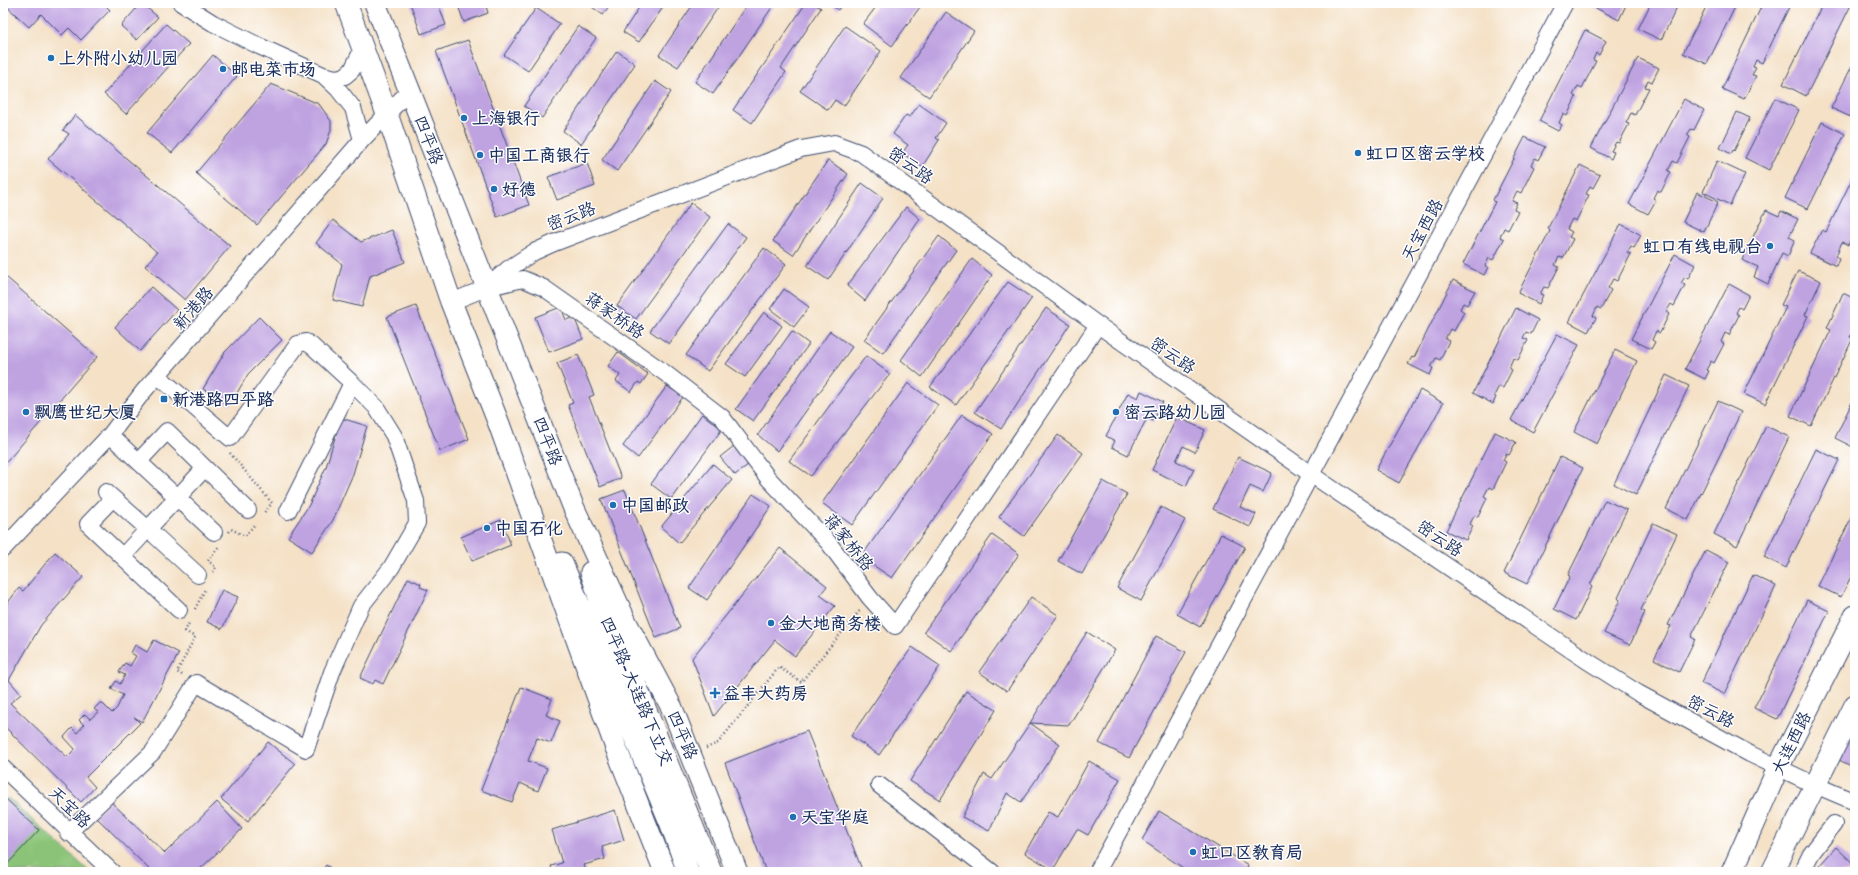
<svg xmlns="http://www.w3.org/2000/svg" width="1858" height="875" viewBox="0 0 1858 875" font-family="Itim,'LXGW WenKai TC',sans-serif">
  <style>
    .green { fill: #8bc478; stroke: #537a6b }
    .building { fill: #bfa3e1 }
    .lines { fill: none; stroke-linecap: round; stroke-linejoin: round }
    .minor-casing { stroke: #3c4a6e; stroke-width: 18 }
    .major-casing { stroke: #3c4a6e; stroke-width: 23 }
    .path { stroke: #3c4a6e; stroke-width: 2.5; stroke-dasharray: 1 3; stroke-linecap: butt }
    .minor { stroke: #fff; stroke-width: 16 }
    .major { stroke: #fff; stroke-width: 21 }
    .poi-dot { fill: #1f6fb2; stroke: #fff; stroke-width: 1.5 }
    .labels { text-anchor: middle; dominant-baseline: central; stroke-width: 3; stroke-linejoin: round; paint-order: stroke }
    .poi-label { font-size: 17px; font-weight: bold; fill: #1b2f5e; stroke: #fff; text-anchor: start }
    .street-label { font-size: 17px; fill: #1b2f5e; stroke: #fff }
  </style>
  <rect width="100%" height="100%" fill="#fff"/>
  <filter id="ink" filterUnits="userSpaceOnUse"><feTurbulence type="fractalNoise" baseFrequency=".025" numOctaves="2"/><feDisplacementMap in="SourceGraphic" scale="8" xChannelSelector="R" yChannelSelector="G"/><feConvolveMatrix kernelMatrix="1 2 1 2 8 2 1 2 1" color-interpolation-filters="sRGB"/></filter>
  <filter id="wash" filterUnits="userSpaceOnUse"><feTurbulence type="fractalNoise" baseFrequency=".012" numOctaves="4" result="noise"/><feDisplacementMap in="SourceGraphic" scale="16" xChannelSelector="R" yChannelSelector="G"/><feGaussianBlur stdDeviation="0.9" result="paint"/><feColorMatrix in="noise" values="0 0 0 0 0 0 0 0 0 0 0 0 0 0 0 0 0 1.4 0 .05"/><feComposite in="paint" operator="in"/></filter>
  <g filter="url(#wash)">
    <rect width="100%" height="100%" fill="#f4e1c6"/>
    <path class="green" d="M8,798L90,872H3V802Z"/>
    <g id="blocks">
      <path class="building" d="M3,3H67L70,6L73,3H103L110,10L81,40L69,28L62,35L41,14L29,27Z
        M141,3L158,17L137,40L121,26Z
        M410,3H438L446,25L421,34Z
        M457,3H485L488,13L464,22Z
        M589,3H611L603,15L588,4Z
        M642,3H666L639,42L623,32Z
        M694,3H721L678,67L659,55Z
        M748,3H775L713,94L695,82Z
        M806,3H813L821,8L781,68L786,72L752,123L733,110Z
        M828,3H843L838,10Z
        M879,3H914L920,7L892,46L863,24Z
        M1596,3H1627L1619,20L1594,7Z
        M1651,3H1679L1661,40L1638,29Z
        M1708,3H1737L1707,64L1683,53Z
        M1763,3H1791L1762,63L1756,60L1753,67L1756,68L1752,75L1756,76L1744,99L1722,89Z
        M1823,3H1852L1806,96L1783,84Z
        M536,8L560,24L528,71L504,55Z
        M946,12L974,31L929,97L901,78Z
        M166,24L189,44L126,114L104,94Z
        M578,26L596,38L542,118L524,106Z
        M845,26L881,51L844,106L835,100L828,110L800,91Z
        M1585,30L1606,41L1599,55L1596,53L1593,60L1596,61L1582,88L1578,86L1573,95L1576,97L1567,116L1563,114L1559,123L1562,125L1558,131L1539,121Z
        M468,40L529,205L497,217L436,51Z
        M617,51L635,64L581,144L563,131Z
        M213,55L237,76L172,153L147,133Z
        M1638,58L1659,68L1652,82L1648,80L1645,87L1649,88L1635,115L1631,113L1626,123L1629,124L1619,143L1616,142L1611,151L1614,152L1611,159L1591,148Z
        M1855,60V119L1831,108Z
        M655,81L671,92L617,171L602,160Z
        M271,84L319,104L331,121V130L326,144L257,225L196,173Z
        M1775,98L1799,110L1769,170L1745,158Z
        M1684,99L1704,110L1694,130L1691,129L1687,135L1690,137L1677,163L1673,161L1668,171L1671,172L1661,192L1657,190L1653,198L1656,200L1648,214L1629,204Z
        M919,104L946,123L936,138L939,140L922,167L902,153L908,145L893,134L906,115L910,117Z
        M1737,112L1750,118L1734,151L1733,150L1731,154L1720,148Z
        M75,115L230,246L185,300L145,266L157,252L48,159L69,134L63,130Z
        M1822,122L1845,134L1808,209L1785,198Z
        M1525,137L1545,147L1538,160L1535,158L1531,165L1534,167L1521,193L1517,191L1512,201L1517,203L1514,209L1518,211L1508,230L1504,228L1500,237L1504,239L1493,260L1489,258L1485,266L1488,267L1484,275L1463,264L1495,202L1493,200Z
        M828,160L848,174L793,255L773,241Z
        M1717,161L1745,174L1730,205L1703,192Z
        M587,163L595,186L557,200L548,177Z
        M1580,165L1600,175L1593,188L1590,186L1586,194L1589,195L1576,221L1572,219L1567,229L1572,232L1569,237L1573,239L1563,258L1559,257L1555,265L1559,267L1548,288L1544,287L1540,294L1543,295L1539,304L1518,293L1550,231L1548,228Z
        M1855,173V230L1848,245L1842,242L1836,256L1839,258L1836,266L1810,253L1822,230L1826,232Z
        M862,183L883,198L828,280L807,266Z
        M1697,192L1718,202L1704,232L1683,222Z
        M691,203L710,217L636,319L617,306Z
        M906,207L920,219L865,301L847,286Z
        M1766,210L1779,216L1781,211L1798,219L1789,237L1795,240L1788,256L1782,253L1768,284L1754,277L1758,267L1742,260Z
        M333,220L361,242L392,230L405,262L370,276L362,307L333,300L342,264L316,243Z
        M728,224L746,237L669,344L650,331Z
        M1621,224L1641,235L1634,248L1631,246L1627,253L1631,254L1617,281L1613,279L1608,288L1611,290L1601,309L1597,307L1593,316L1596,318L1588,332L1569,322Z
        M939,236L956,250L883,353L864,340Z
        M764,248L786,264L708,371L686,355Z
        M1675,254L1695,265L1688,279L1685,277L1681,283L1685,285L1674,306L1671,304L1666,312L1669,314L1660,333L1656,331L1652,340L1655,342L1651,349L1631,339Z
        M972,259L992,275L922,377L901,360Z
        M1798,271L1821,281L1805,315L1808,316L1765,404L1744,394L1786,307L1781,305Z
        M5,276L97,357L3,466V279Z
        M1453,280L1475,291L1467,305L1463,303L1460,309L1464,312L1454,331L1450,329L1445,339L1449,341L1440,360L1436,358L1431,367L1433,368L1430,375L1408,364L1412,357L1414,358Z
        M1008,282L1032,298L956,405L930,387Z
        M1729,284L1749,295L1742,309L1739,307L1736,313L1739,315L1729,335L1725,333L1721,342L1724,344L1714,363L1711,361L1706,370L1709,371L1705,379L1685,369Z
        M151,287L177,310L140,351L115,327Z
        M784,289L809,307L794,327L770,309Z
        M1843,293L1855,299V328L1850,337L1853,338L1811,426L1790,416L1831,330L1827,328Z
        M416,306L469,439L440,451L387,317Z
        M561,307L566,320L574,317L583,339L549,352L535,317Z
        M1046,308L1070,324L1001,429L975,412Z
        M1516,308L1538,320L1531,334L1526,332L1523,338L1528,340L1518,360L1513,358L1509,368L1512,370L1503,388L1499,386L1494,396L1496,397L1493,404L1473,393Z
        M764,312L782,326L745,377L726,364Z
        M259,317L282,340L248,374L230,405L203,389L225,352Z
        M792,331L809,344L753,421L736,409Z
        M830,331L852,347L777,451L758,435Z
        M1557,334L1579,345L1533,432L1511,420Z
        M1615,350L1637,361L1597,444L1574,432Z
        M618,352L648,374L641,384L638,382L631,392L616,381L620,375L608,366Z
        M578,355L594,395L589,397L621,478L600,487L568,405L573,403L557,363Z
        M866,356L890,374L811,476L789,461Z
        M1666,375L1689,386L1636,495L1614,484Z
        M908,383L938,405L852,525L822,503Z
        M667,386L683,397L638,458L623,446Z
        M1420,390L1443,403L1399,483L1376,470Z
        M1141,391L1163,402L1153,421L1147,418L1128,455L1112,447L1115,441L1106,436L1128,393L1138,398Z
        M1855,396V448L1835,438Z
        M1718,401L1741,412L1688,520L1666,509Z
        M702,414L722,429L671,499L651,484Z
        M962,415L993,434L892,578L861,557Z
        M1177,417L1205,430L1195,452L1183,446L1176,461L1194,469L1186,486L1152,470Z
        M341,418L367,426L353,474L333,520L312,552L288,537L309,505L326,467Z
        M1766,426L1789,437L1737,546L1714,534Z
        M1495,432L1516,442L1509,455L1506,454L1503,460L1506,462L1493,489L1489,487L1484,496L1487,498L1478,517L1474,516L1470,524L1473,526L1466,540L1446,531Z
        M1058,435L1083,453L1024,536L999,517Z
        M734,446L749,464L735,475L720,457Z
        M1816,449L1839,460L1786,568L1764,557Z
        M1238,457L1272,473L1263,492L1250,486L1240,507L1256,514L1250,527L1213,509Z
        M1560,457L1583,468L1527,584L1504,573Z
        M713,464L732,480L679,543L661,527Z
        M1103,481L1127,494L1082,574L1058,561Z
        M625,490L680,628L656,638L601,499Z
        M753,494L771,506L707,600L689,588Z
        M1605,500L1627,510L1590,585L1592,587L1576,620L1554,609L1570,576L1568,575Z
        M1161,507L1185,520L1141,601L1117,588Z
        M1855,510V568L1841,597L1818,586Z
        M501,520L511,545L472,561L461,537Z
        M1653,523L1677,534L1641,610L1645,612L1630,645L1604,633L1620,600L1618,598Z
        M1221,534L1245,547L1200,627L1177,614Z
        M992,535L1019,554L951,651L924,632Z
        M780,548L827,586L820,595L835,606L795,656L775,640L714,716L692,658Z
        M1706,550L1729,562L1691,637L1695,639L1679,672L1654,659L1671,626L1668,625Z
        M55,552L83,577L41,625L9,680L21,694L10,703L67,757L75,749L64,737L72,728L77,733L84,725L79,720L85,714L90,719L98,712L94,709L101,702L112,713L117,708L123,695L111,689L116,681L120,684L125,675L119,672L125,663L130,666L136,656L131,653L135,645L147,652L154,640L179,653L142,722L134,717L140,723L86,777L95,787L81,802L3,725V609L19,588L23,591Z
        M1753,575L1776,586L1724,694L1701,683Z
        M408,578L421,584L420,587L428,590L383,684L375,680L373,684L360,678Z
        M222,590L238,597L222,629L207,622Z
        M1031,597L1058,615L1007,691L979,672Z
        M1807,600L1829,611L1777,719L1754,708Z
        M1087,632L1115,650L1069,725L1030,723Z
        M1156,636L1186,652L1129,758L1099,743Z
        M912,647L940,666L879,755L851,736Z
        M521,687L552,699L546,715L560,721L551,743L537,738L528,761L547,768L538,791L520,783L512,802L481,790Z
        M966,691L996,710L940,800L910,781Z
        M1030,723L1060,744L1021,802L1007,793L989,831L962,817L984,774L992,779Z
        M1855,723V768L1837,759Z
        M807,731L863,872H766L725,763Z
        M268,742L295,764L248,821L221,799Z
        M1089,761L1120,779L1088,835L1077,829L1053,870L1025,853L1048,812L1058,817Z
        M5,798L39,830L3,869V800Z
        M110,801L165,853L217,802L242,829L197,872H152L95,816Z
        M615,810L624,840L602,847L605,859L584,865L586,872H553L551,866L562,863L552,830Z
        M1159,811L1248,865L1246,872H1189L1142,840Z
        M1836,847L1855,865V872H1825L1819,866Z
        M326,865L336,872H321Z"/>
    </g>
  </g>
  <g filter="url(#ink)">
    <use href="#blocks" fill-opacity="0" stroke="#3c4a6e" stroke-width="1"/>
    <g class="lines">
      <defs>
        <path id="minor" d="M181,3L213,23L259,46L323,75L336,78L345,76L352,70L363,48
          M323,75L338,89L353,108L362,140
          M489,287L523,279L544,288L665,373L722,417L768,478L828,542L870,598L895,626L1098,325
          M451,302L486,288L508,269L534,252L554,243L801,149L834,143L861,153L1098,325L1312,475L1589,662L1638,693L1750,754L1815,785L1855,802
          M158,376L230,438L298,344L306,342L312,346L352,383L288,511
          M110,435L214,532
          M139,461L167,431L248,510
          M106,492L148,529L123,556
          M113,498L88,524L179,610
          M3,549L110,435L143,392L362,140L410,90
          M198,575L148,529L205,468
          M3,768L112,872
          M879,785L992,872
          M68,833L153,752L196,683L306,749L332,672L361,606L391,568L417,523L416,501L394,436L376,407L352,383
          M1097,872L1565,3
          M1802,872L1811,854L1834,824"/>
        <path id="major" d="M346,3L387,114L451,302L499,424L616,748L665,872
          M375,3L573,506L627,624L672,708L737,872
          M562,563L670,822L688,872
          M591,572L609,628L635,683L711,872
          M1732,872L1778,768L1855,616
          M1772,872L1855,705"/>
      </defs>
      <use href="#minor" class="minor-casing"/>
      <use href="#major" class="major-casing"/>
      <path class="path" d="M230,453L272,503L263,514
        M229,532L231,529L245,536L255,524
        M213,572L216,567L208,561L219,546
        M195,609L205,589
        M182,675L177,672L195,637L185,631L189,623
        M706,748L718,743L779,667L801,682L861,609"/>
      <use href="#minor" class="minor"/>
      <use href="#major" class="major"/>
    </g>
  </g>
  <g class="poi-dot">
    <circle cx="51" cy="58" r="4"/>
    <circle cx="223" cy="69" r="4"/>
    <circle cx="464" cy="118" r="4"/>
    <circle cx="1358" cy="153" r="4"/>
    <circle cx="480" cy="155" r="4"/>
    <circle cx="494" cy="189" r="4"/>
    <circle cx="1770" cy="246" r="4"/>
    <rect x="160" y="395" width="8" height="8" rx="2"/>
    <circle cx="26" cy="412" r="4"/>
    <circle cx="1116" cy="412" r="4"/>
    <circle cx="613" cy="505" r="4"/>
    <circle cx="487" cy="528" r="4"/>
    <circle cx="771" cy="623" r="4"/>
    <path d="M713 687h4v4h4v4h-4v4h-4v-4h-4v-4h4z"/>
    <circle cx="793" cy="817" r="4"/>
    <circle cx="1193" cy="852" r="4"/>
  </g>
  <g class="labels">
    <g class="poi-label">
      <text x="59" y="58">上外附小幼儿园</text>
      <text x="231" y="69">邮电菜市场</text>
      <text x="472" y="118">上海银行</text>
      <text x="1366" y="153">虹口区密云学校</text>
      <text x="488" y="155">中国工商银行</text>
      <text x="502" y="189">好德</text>
      <text x="1762" y="246" text-anchor="end">虹口有线电视台</text>
      <text x="172" y="399">新港路四平路</text>
      <text x="34" y="412">飘鹰世纪大厦</text>
      <text x="1124" y="412">密云路幼儿园</text>
      <text x="621" y="505">中国邮政</text>
      <text x="495" y="528">中国石化</text>
      <text x="779" y="623">金大地商务楼</text>
      <text x="723" y="693">益丰大药房</text>
      <text x="801" y="817">天宝华庭</text>
      <text x="1201" y="852">虹口区教育局</text>
    </g>
    <g class="street-label">
      <text transform="translate(429 140) rotate(69)">四平路</text>
      <text transform="translate(911 165) rotate(36)">密云路</text>
      <text transform="translate(571 216) rotate(-21)">密云路</text>
      <text transform="translate(1422 230) rotate(-62)">天宝西路</text>
      <text transform="translate(193 308) rotate(-49)">新港路</text>
      <text transform="translate(615 315) rotate(35)">蒋家桥路</text>
      <text transform="translate(1173 355) rotate(35)">密云路</text>
      <text transform="translate(548 441) rotate(69)">四平路</text>
      <text transform="translate(1440 538) rotate(34)">密云路</text>
      <text transform="translate(849 542) rotate(51)">蒋家桥路</text>
      <text transform="translate(637 691) rotate(67)">四平路-大连路下立交</text>
      <text transform="translate(1711 711) rotate(28)">密云路</text>
      <text transform="translate(683 735) rotate(67)">四平路</text>
      <text transform="translate(1791 743) rotate(-64)">大连西路</text>
      <text transform="translate(70 807) rotate(44)">天宝路</text>
    </g>
  </g>
  <rect width="1858" height="875" fill="none" stroke="#fff" stroke-width="16"/>
</svg>
